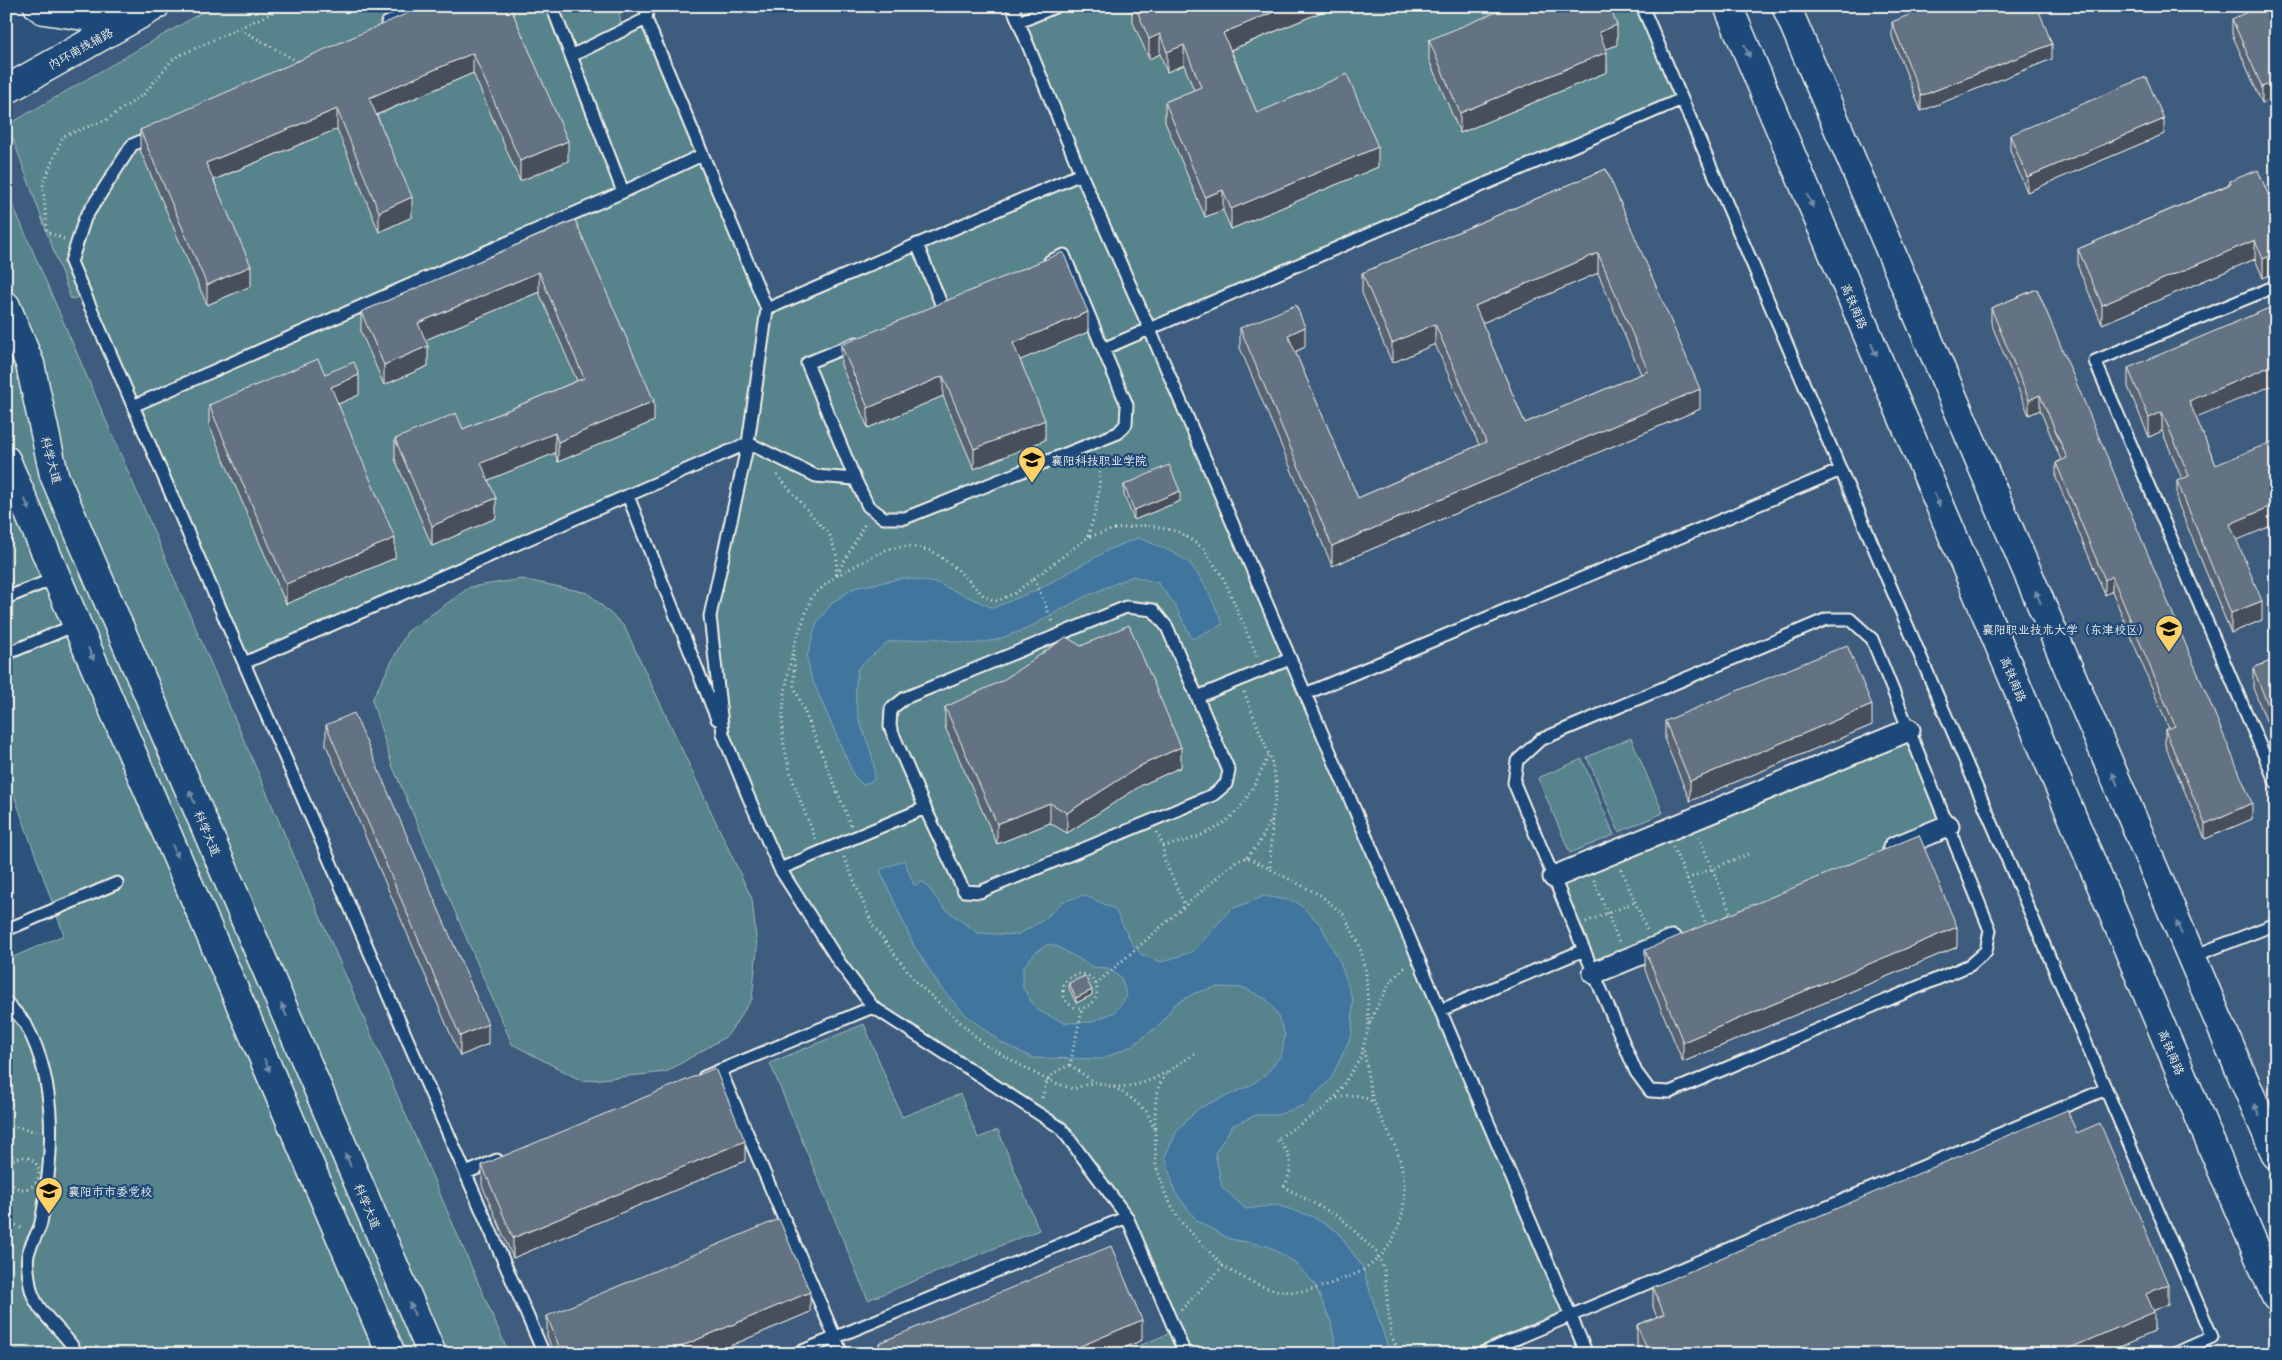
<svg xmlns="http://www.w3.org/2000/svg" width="2282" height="1360" viewBox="0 0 2282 1360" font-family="Mali,'LXGW WenKai TC',sans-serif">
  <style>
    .built { fill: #3e5c7e }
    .green { fill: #56838c; stroke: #a5baba }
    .water { fill: #40759d; stroke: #88a7bb; fill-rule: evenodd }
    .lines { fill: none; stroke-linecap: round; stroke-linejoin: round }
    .lane-casing { stroke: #f4f1e8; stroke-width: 15 }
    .street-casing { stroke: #f4f1e8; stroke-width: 25 }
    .secondary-casing { stroke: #f4f1e8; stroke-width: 31 }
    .primary-casing { stroke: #f4f1e8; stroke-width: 31 }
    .path { stroke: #f4f1e8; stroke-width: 3; stroke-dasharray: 1 4; stroke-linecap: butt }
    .lane { stroke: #1f4a7a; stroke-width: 11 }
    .street { stroke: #1f4a7a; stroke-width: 21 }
    .secondary { stroke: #1f4a7a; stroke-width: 28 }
    .primary { stroke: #1f4a7a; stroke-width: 28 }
    .wall { fill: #566372; stroke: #f4f1e8; fill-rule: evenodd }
    .shaded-wall { fill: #46505c; stroke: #f4f1e8 }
    .building { fill: #647384; stroke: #f4f1e8; fill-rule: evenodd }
    .oneway { fill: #748da6 }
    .labels { text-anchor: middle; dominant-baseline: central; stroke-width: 4.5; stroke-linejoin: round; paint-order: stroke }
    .street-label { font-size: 12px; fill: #f4f1e8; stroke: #1f4a7a }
    .poi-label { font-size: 12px; fill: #f4f1e8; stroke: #1f4a7a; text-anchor: start }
  </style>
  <rect width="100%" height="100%" fill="#2d527c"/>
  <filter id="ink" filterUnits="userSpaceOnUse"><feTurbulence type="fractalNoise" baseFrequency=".02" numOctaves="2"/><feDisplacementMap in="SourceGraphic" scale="10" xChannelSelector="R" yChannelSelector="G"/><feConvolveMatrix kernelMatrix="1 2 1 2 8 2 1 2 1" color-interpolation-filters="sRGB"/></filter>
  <g filter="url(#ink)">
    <path class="built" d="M155,6H1728L2276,1297V1354H509L6,189V90Z
      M1786,6H2276V1155Z"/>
    <path class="green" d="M213,6H619L621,31L646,19L767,309L1080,174L1012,6H1642L1682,99L1150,330L1571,1316L1480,1354H1120L1175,1331L1127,1217L1061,1128L873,1007L780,869L723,734L710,616L748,444L244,663L85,296L71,299L8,125Z
      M6,189L509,1354H6V960L64,935L6,773Z
      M522,579L588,593L624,626L752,899L757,948L752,999L727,1036L666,1072L582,1081L512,1044L392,765L372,700L407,632L470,587Z
      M1909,730L1948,826L1594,973L1554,877Z
      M1631,738L1663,813L1619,832L1587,757Z
      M1582,759L1614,835L1570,853L1538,778Z
      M864,1024L902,1117L960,1094L978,1138L998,1130L1039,1230L868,1300L770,1063Z"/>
    <path class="water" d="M1138,538C1150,542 1182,555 1191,565C1205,581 1214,605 1223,624L1192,639L1175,605L1158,583L1133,576L1082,598L1026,629L996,640L972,644L932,638L888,642L858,668C855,686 854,701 859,719C866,743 876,754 874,780L863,785L854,776L811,677L807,657L817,622L833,602L854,588L904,578L937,583L993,608L1039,589L1110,549Z
      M904,860L914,885L924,882L944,908L978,933L1017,935L1045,919L1062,902L1084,895L1115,909L1132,944L1142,955L1161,962L1194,951L1231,909L1265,896L1297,902L1320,924L1340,962L1353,1001L1352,1034L1331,1079L1305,1105L1277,1115H1256L1232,1126L1215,1153L1222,1187L1246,1209L1276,1205L1311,1216L1337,1231L1362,1266L1390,1354H1337L1331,1322L1314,1283L1293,1261L1268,1246L1230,1239L1197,1221L1175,1192L1165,1156L1178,1129L1199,1108L1251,1085L1266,1074L1282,1054L1285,1034L1276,1012L1267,1000L1245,988L1217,987L1195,993L1174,1005L1161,1024L1132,1046L1102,1059L1033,1058L1002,1043L966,1015L941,988L914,946L880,870ZM1048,944L1058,947L1093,967L1108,968L1121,978L1127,996L1115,1012L1091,1022L1065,1023L1037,1010L1023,988V967L1036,952Z"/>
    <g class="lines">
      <defs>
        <path id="lane" d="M552,6L623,192L702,155
          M648,6L646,19L767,309L748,443L710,616L723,734L748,796L780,869L839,962L873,1007L1061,1128L1127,1217L1185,1354
          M1012,6L1081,174L1150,330L1587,1354
          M1642,6L2212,1337L2174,1354
          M1019,22L1057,6
          M387,23L422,6
          M571,56L646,19
          M152,136L132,145L85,218L71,262L244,663L748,443L816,476L855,479L868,506L884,518H905L1118,433L1126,424L1127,405L1103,349L1682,99
          M917,244L942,306
          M1050,261L1064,255L1103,349
          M2276,286L2095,361L2276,783
          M767,309L1081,174
          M133,406L623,192
          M855,479L807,363L856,343
          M628,496L717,719
          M6,598L58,577
          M6,654L78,624
          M244,663L544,1354
          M1305,694L1841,470
          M1197,697L1290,659
          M780,869L925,808L890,727L891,709L905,698L1126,607L1153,610L1167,627L1229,771L1226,784L1213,795L980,892L964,891L925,808
          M6,930L117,883
          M2191,957L2276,924
          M6,1002C13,1010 21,1017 26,1025C59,1085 53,1158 41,1223C38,1234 30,1244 28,1255C26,1263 29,1277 30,1285C35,1315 65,1329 77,1354
          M1441,1010L1584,950L1514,783L1517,761L1540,740L1827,619H1850L1872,639L1990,930L1986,951L1970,965L1670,1092L1650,1091L1636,1072L1584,950
          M720,1070L842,1354
          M704,1077L873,1007
          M466,1173L497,1160
          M795,1354L1127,1217
          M1480,1354L2106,1089"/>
        <path id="street" d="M1894,848L1948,826
          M1554,877L1909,730
          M1594,973L1672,941"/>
        <path id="secondary" d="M1728,6L2276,1297
          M1786,6L2276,1155
          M6,306L30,364L54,475L432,1354
          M6,460L391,1354"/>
        <path id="primary" d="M38,6L44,10L97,18L126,6
          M6,90L155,6"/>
      </defs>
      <use href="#lane" class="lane-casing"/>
      <use href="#street" class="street-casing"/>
      <use href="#secondary" class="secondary-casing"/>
      <use href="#primary" class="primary-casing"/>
      <path class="path" d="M240,29L300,63
        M64,239L47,232L43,184L63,136L106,120L144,94L174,58L287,6
        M777,475L830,536L837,557L836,576
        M1088,536C1097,509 1102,483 1099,454
        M837,574L866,522
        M1034,579L1053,622
        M792,654C787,679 779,720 784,745C790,777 803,809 816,839
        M1244,692L1271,760L1277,786L1272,819L1270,868
        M851,825L794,686V646L812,596L836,576L887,549L909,546L932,551L957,569L985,597L997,601L1015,593L1088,537L1115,529L1148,525L1179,532L1203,548L1224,579L1257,656
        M1157,832L1163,846L1164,859L1185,906
        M1699,837L1732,916
        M1163,846C1190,842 1220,830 1238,810C1249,798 1261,771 1269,756
        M1673,847L1707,926
        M844,857L873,926L917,983L985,1045L1047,1080L1073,1089L1094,1082
        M1247,857L1258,845L1271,820
        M1621,869L1647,930
        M1687,879L1748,854
        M1594,880L1619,942
        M1586,922L1635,902
        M1063 991a17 17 0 1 1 34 0a17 17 0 1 1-34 0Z
        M1096,984L1236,861L1247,857L1320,895L1343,914L1359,944L1366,972L1369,1026L1360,1058L1337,1095L1323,1109L1277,1139C1292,1154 1294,1168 1284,1187L1341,1218L1376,1252L1384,1269L1391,1335L1400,1354
        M1370,1023C1379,1002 1388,980 1407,966
        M1070,1065L1094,1082L1114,1087L1132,1099L1147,1112L1155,1131L1156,1165L1166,1196L1180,1221L1223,1266
        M1114,1087C1134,1087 1151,1082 1167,1071
        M1042,1098C1047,1077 1050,1074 1070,1065L1082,1009
        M1332,1100C1349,1094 1358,1092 1374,1103
        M1155,1128C1155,1085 1157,1075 1195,1054
        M6,1129L18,1127L37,1132
        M6,1142L14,1159
        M7 1173a16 16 0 1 1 32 0a16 16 0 1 1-32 0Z
        M6,1224H14L24,1230
        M6,1247L15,1246
        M1181,1310L1223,1266C1263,1291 1291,1301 1337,1281C1346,1278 1357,1274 1365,1269C1404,1243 1412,1196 1398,1154C1392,1136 1380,1120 1374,1102C1368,1085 1367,1067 1364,1050"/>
      <use href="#lane" class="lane"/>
      <use href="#street" class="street"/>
      <use href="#secondary" class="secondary"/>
      <use href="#primary" class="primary"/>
    </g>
    <path class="wall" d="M510,6L568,161L520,181L473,73L377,115L412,217L379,232L337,129L214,180L251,286L207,305L140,150V130Z
      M1132,6H1336L1231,50L1257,113L1378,167L1231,229L1223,210L1205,217L1165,122V102L1194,90L1184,65L1167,72L1160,54L1149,59L1132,20Z
      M2276,6V97L2262,103L2232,34V19Z
      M1892,22L2052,59L1921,111L1892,37Z
      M1429,40L1617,45L1606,49L1607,72L1460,133L1429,60Z
      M2164,134L2027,192L2010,150V135Z
      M1606,169L1700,409L1332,566L1240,348V328L1305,347L1295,352L1358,498L1479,445L1435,344L1392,363L1362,293V273ZM1598,273L1641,374L1525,423L1482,323Z
      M2230,181L2276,213L2263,278L2255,259L2102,324L2078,267V249L2230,184Z
      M575,220L654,421L558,462L555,453L488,480L496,518L432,546L395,459V439L463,429L577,381L539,292L425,340L428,366L384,385L361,332V312Z
      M2037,289L2252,819L2205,839L2165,745V730L2169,729L2112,591L2105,595L2056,478V463L2061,460L2040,410L2029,415L1991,323V308Z
      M1088,332L1020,360L1045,440L974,469L943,396L868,428L841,365V345Z
      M2128,368L2196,418L2216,465L2276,524L2236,540L2262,620L2231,633L2177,501V481L2182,479L2162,431L2149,437L2128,387Z
      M325,374L359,395L338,404L395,558L286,604L209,425V405Z
      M1124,485L1180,501L1134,520L1124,495Z
      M2276,659V745L2253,688V668Z
      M945,707L1181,767L1142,785L1067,833L1050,823L997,844L945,727Z
      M1665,721L1872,725L1690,801L1665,741Z
      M326,725L488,1044L460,1056L326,745Z
      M1957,947L1683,1062L1645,970V950Z
      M1069,983L1092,995L1076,1003L1069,988Z
      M2077,1133L2168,1304L2153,1311L2154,1332L2103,1354H1641L1637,1345V1325L1657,1317L1653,1307V1287Z
      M745,1161L513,1258L482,1185V1165Z
      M810,1312L711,1354H554L547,1336V1316Z
      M1142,1340L1110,1354H879V1343Z"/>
    <path class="shaded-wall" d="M1288,6H1336L1223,53V33Z
      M1617,25V45L1599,52V32Z
      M1160,34V54L1149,59V39Z
      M2052,44V59L1921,111V96Z
      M1184,45V65L1167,72V52Z
      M1607,52V72L1460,133V113Z
      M473,53V73L369,118V98Z
      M2276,81V97L2262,103V87Z
      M337,109V129L206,183V163Z
      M2164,119V134L2027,192V177Z
      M568,141V161L520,181V161Z
      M1378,147V167L1231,229V209Z
      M1223,190V210L1205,217V197Z
      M412,197V217L379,232V212Z
      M2255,240V259L2102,324V305Z
      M1598,253V273L1475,326V306Z
      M2276,253V272L2263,278V259Z
      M251,266V286L207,305V285Z
      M539,272V292L418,343V323Z
      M1088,312V332L1013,363V343Z
      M1435,324V344L1392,363V343Z
      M1305,327V347L1288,355V335Z
      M428,346V366L384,385V365Z
      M2276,364V384L2189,420V401Z
      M359,375V395L331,407V387Z
      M943,376V396L868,428V408Z
      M1700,389V409L1332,566V546Z
      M2040,395V410L2029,415V400Z
      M654,401V421L558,462V442Z
      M2162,412V431L2149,437V418Z
      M1045,420V440L974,469V449Z
      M555,433V453L481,483V463Z
      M1180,491V501L1134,520V510Z
      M496,498V518L432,546V526Z
      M2276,504V524L2230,543V524Z
      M395,538V558L286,604V584Z
      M2112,576V591L2105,595V580Z
      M2262,601V620L2231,633V613Z
      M1872,705V725L1690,801V781Z
      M1181,747V767L1142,785L1067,833V813L1142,765Z
      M1050,803V823L997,844V824Z
      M2252,803V819L2205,839V824Z
      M1957,927V947L1683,1062V1042Z
      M1092,990V995L1076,1003V998Z
      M488,1024V1044L460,1056V1036Z
      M745,1141V1161L513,1258V1238Z
      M2168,1284V1304L2146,1314V1294Z
      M810,1292V1312L711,1354H663Z
      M2154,1312V1332L2103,1354H2056Z
      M1142,1320V1340L1110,1354H1062Z"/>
    <path class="building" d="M424,6H510L568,141L520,161L473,53L369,98L412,197L379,212L337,109L206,163L251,266L207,285L140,130Z
      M1135,6H1288L1223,33L1257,113L1347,74L1378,147L1231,209L1223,190L1205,197L1165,102L1201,87L1184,45L1167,52L1160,34L1149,39Z
      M1511,6H1609L1617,25L1599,32L1607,52L1460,113L1429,40Z
      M1930,6H2037L2052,44L1921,96L1892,22Z
      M2260,6H2276V81L2262,87L2232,19Z
      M2146,77L2164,119L2027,177L2010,135Z
      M1606,169L1700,389L1332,546L1240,328L1296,305L1305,327L1288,335L1358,498L1486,442L1435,324L1392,343L1362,273ZM1598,253L1648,371L1525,423L1475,306Z
      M2258,170L2276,213V253L2263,259L2255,240L2102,305L2078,249L2231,184L2230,181Z
      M575,220L654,401L558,442L555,433L481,463L496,498L432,526L395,439L456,413L463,429L584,378L539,272L418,323L428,346L384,365L361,312Z
      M1063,252L1088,312L1013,343L1045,420L974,449L943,376L868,408L841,345Z
      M2037,289L2252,803L2205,824L2165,730L2175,726L2112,576L2105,580L2056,463L2067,458L2040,395L2029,400L1991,308Z
      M2276,305V364L2189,401L2216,465L2276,440V504L2230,524L2262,601L2231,613L2177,481L2189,476L2162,412L2149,418L2128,368Z
      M318,359L325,374L354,362L359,375L331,387L395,538L286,584L209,405Z
      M1169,465L1180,491L1134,510L1124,485Z
      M1129,625L1181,747L1142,765L1067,813L1050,803L997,824L945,707L1002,681L1066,637L1081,646Z
      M1847,645L1872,705L1690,781L1665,721Z
      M2276,659V725L2253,668Z
      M354,713L488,1024L460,1036L326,725Z
      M1919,835L1957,927L1683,1042L1645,950Z
      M1085,976L1092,990L1076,998L1069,983Z
      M715,1068L745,1141L513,1238L482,1165Z
      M2067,1110L2077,1133L2100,1123L2168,1284L2146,1294L2154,1312L2056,1354H1649L1637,1325L1664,1314L1653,1287Z
      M779,1219L810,1292L663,1354H562L547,1316Z
      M1111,1246L1142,1320L1062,1354H883L879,1343Z"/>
    <defs><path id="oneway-solid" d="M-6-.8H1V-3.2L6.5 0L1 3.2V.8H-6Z" transform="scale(1.25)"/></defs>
    <g class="oneway">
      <use href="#oneway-solid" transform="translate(1747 51) rotate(67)"/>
      <use href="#oneway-solid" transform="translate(1810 201) rotate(67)"/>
      <use href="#oneway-solid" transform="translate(1874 350) rotate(67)"/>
      <use href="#oneway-solid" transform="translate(1937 500) rotate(67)"/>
      <use href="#oneway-solid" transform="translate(27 504) rotate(67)"/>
      <use href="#oneway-solid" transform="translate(2038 597) rotate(-113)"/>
      <use href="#oneway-solid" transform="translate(91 654) rotate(67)"/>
      <use href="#oneway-solid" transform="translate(2115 779) rotate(-113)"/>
      <use href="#oneway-solid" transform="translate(192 797) rotate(-113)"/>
      <use href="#oneway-solid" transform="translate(175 851) rotate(67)"/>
      <use href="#oneway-solid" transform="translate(2179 928) rotate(-113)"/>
      <use href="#oneway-solid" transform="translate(284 1010) rotate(-113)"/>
      <use href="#oneway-solid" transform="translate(267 1065) rotate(67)"/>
      <use href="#oneway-solid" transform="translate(2257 1110) rotate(-113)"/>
      <use href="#oneway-solid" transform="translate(348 1160) rotate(-113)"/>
      <use href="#oneway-solid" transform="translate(412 1309) rotate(-113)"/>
    </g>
  </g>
  <defs>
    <symbol id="university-pin" viewBox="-11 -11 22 30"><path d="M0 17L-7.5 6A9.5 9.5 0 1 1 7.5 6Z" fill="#ffd166" stroke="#1f4a7a"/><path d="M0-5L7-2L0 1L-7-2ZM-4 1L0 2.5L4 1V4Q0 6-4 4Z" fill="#111"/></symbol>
  </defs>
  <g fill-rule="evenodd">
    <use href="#university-pin" x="1016" y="444" width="32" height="43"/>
    <use href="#university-pin" x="2153" y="613" width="32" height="43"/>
    <use href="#university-pin" x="33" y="1175" width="32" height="43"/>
  </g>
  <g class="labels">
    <g class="street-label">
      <text transform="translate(80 48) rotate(-29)">内环南线辅路</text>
      <text transform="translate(1855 306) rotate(67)">高铁南路</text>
      <text transform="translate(52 460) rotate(75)">科学大道</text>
      <text transform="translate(2014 679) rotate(67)">高铁南路</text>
      <text transform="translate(208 833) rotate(67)">科学大道</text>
      <text transform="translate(2172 1052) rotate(67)">高铁南路</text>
      <text transform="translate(368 1206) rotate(67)">科学大道</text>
    </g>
    <g class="poi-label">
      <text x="1051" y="460">襄阳科技职业学院</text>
      <text x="2150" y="629" text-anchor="end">襄阳职业技术大学（东津校区）</text>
      <text x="68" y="1191">襄阳市市委党校</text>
    </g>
  </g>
  <rect width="2282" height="1360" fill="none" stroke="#1f4a7a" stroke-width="25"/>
  <rect x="12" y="12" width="2257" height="1335" fill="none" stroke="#f4f1e8" stroke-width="2" filter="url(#ink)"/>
</svg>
